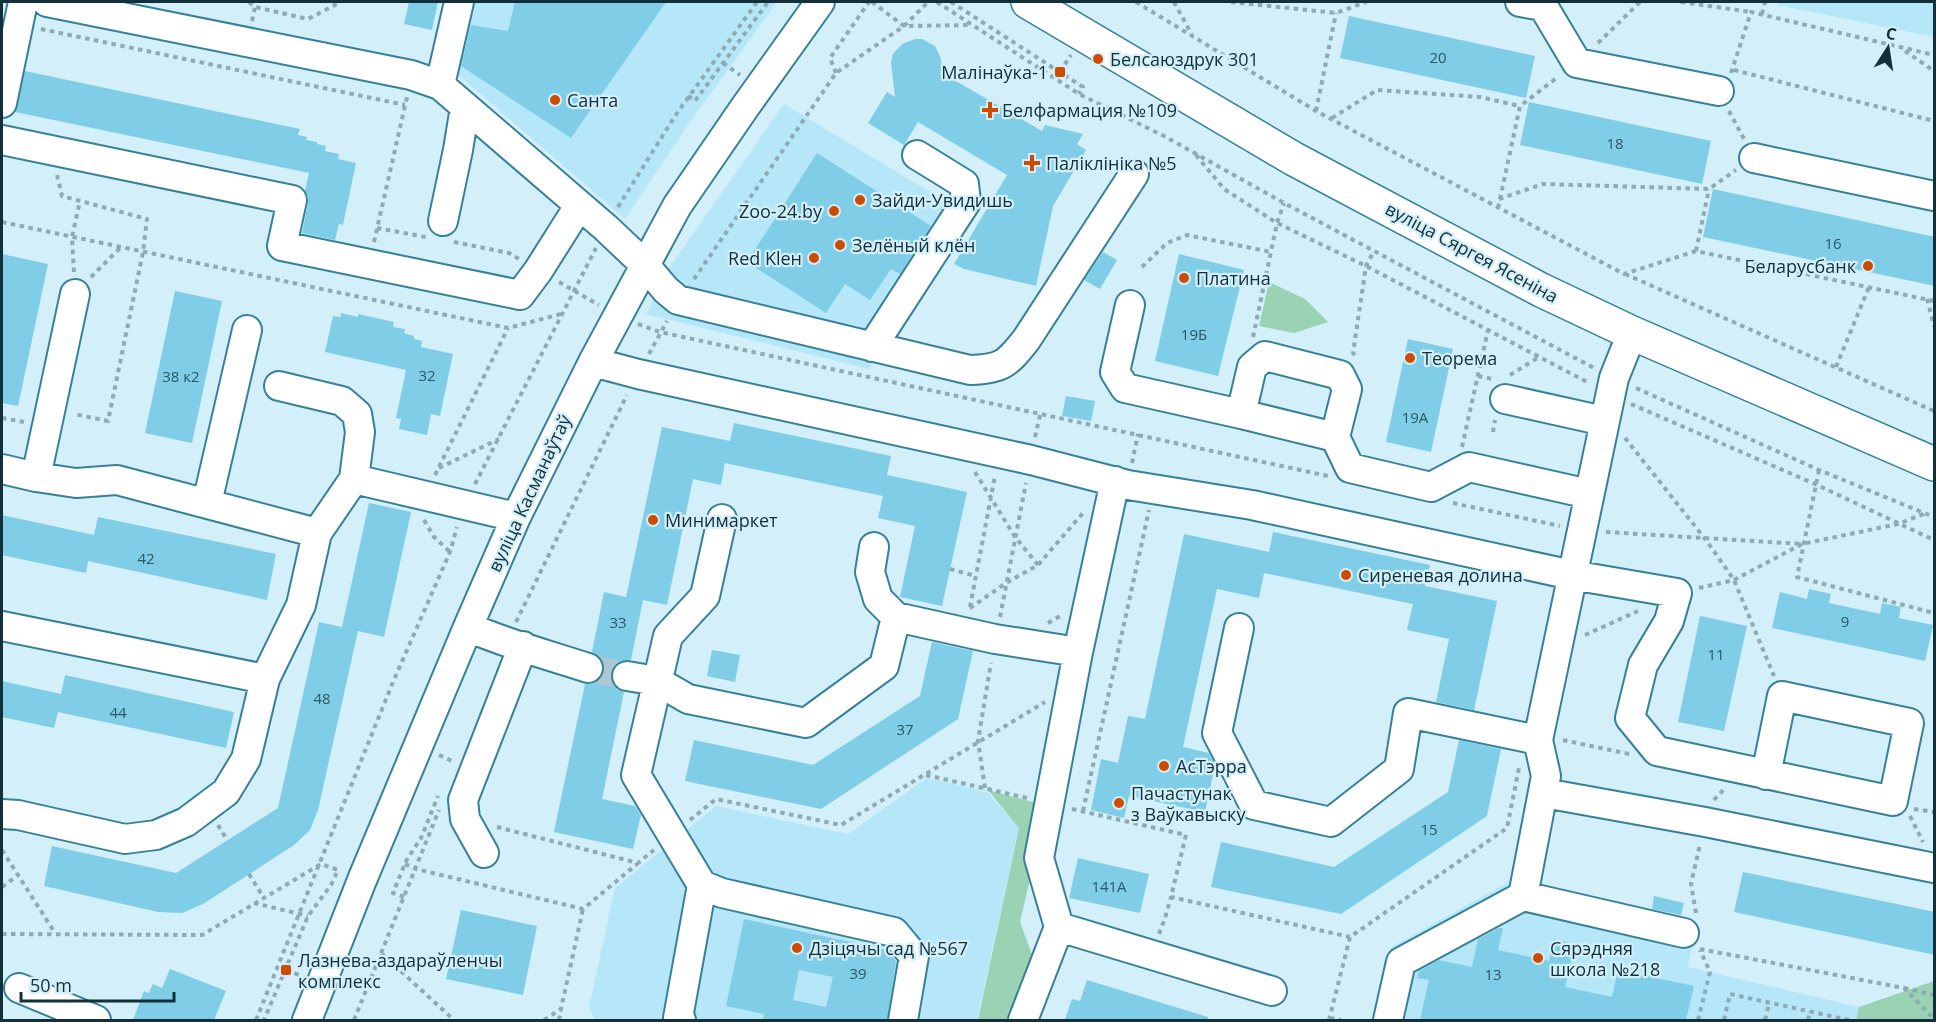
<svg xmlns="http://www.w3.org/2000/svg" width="1936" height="1022" viewBox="0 0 1936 1022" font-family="'Open Sans',sans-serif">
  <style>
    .built { fill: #b6e7f8 }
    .green { fill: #9ad2b4 }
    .building { fill: #7fcde6; fill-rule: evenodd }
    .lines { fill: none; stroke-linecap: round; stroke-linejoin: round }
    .minor-tunnel { stroke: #acc9d3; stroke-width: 28; stroke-dasharray: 28 14; stroke-linecap: butt }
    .minor-casing { stroke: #368198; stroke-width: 32 }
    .major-casing { stroke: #368198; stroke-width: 36 }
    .path { stroke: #8eabb5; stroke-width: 4; stroke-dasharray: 4.5 4.5; stroke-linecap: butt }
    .minor { stroke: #fff; stroke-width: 28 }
    .major { stroke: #fff; stroke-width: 33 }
    .poi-dot { fill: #cf4b02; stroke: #d3eff9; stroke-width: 2 }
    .labels { text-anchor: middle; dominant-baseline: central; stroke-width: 4.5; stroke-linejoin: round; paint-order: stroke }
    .number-label { font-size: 15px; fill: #2c5765 }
    .poi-label { font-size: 18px; fill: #11303a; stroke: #d3eff9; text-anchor: start }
    .street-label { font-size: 18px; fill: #11303a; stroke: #d3eff9 }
  </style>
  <rect width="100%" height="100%" fill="#d3eff9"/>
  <path class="built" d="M466,2H777L690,122L625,219L447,65Z
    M1778,2H1934V37L1778,5Z
    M784,104L962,211L869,369L646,314L671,265Z
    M927,778L987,792L1019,827L977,1020H595L589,1007L615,888L716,806L848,834Z
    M1519,876L1539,880L1550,895L1696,926L1688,967L1859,1007L1856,1020H1372L1390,948Z"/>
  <path class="green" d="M1269,282L1305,299L1328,322L1294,333L1259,326Z
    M988,790L1047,806L1020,922L1037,968L1017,1020H978L1019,828Z
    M1934,981V1020H1856L1859,1007Z"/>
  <path class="building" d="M409,2H438L432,30L404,24Z
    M515,2H666L571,138L461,66L471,25L508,31Z
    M1349,16L1535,56L1526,98L1340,58Z
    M915,39H922L935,46L941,59L942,73L1042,131L1045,125L1083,134L1077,144L1086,150L1053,206L1036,286L964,269L954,264L1007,175L918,122L904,145L868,123L887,92L895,97L891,62L893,54L902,44Z
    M25,71L300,129L298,135L307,137L306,140L317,142V144L326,146L325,151L339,154L338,159L356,163L343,225L339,224L335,240L302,233L308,204V196L305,191L309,173L15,112Z
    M1529,102L1711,141L1702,184L1520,145Z
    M817,153L931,226L900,274L891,269L870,300L845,284L826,313L747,262Z
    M1713,189L1935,237V286L1703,237Z
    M1103,252L1117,260L1100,289L1084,280Z
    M2,254L48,264L18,406L2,403Z
    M1179,254L1244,270L1218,376L1155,361Z
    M175,291L222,301L192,443L145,433Z
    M341,313L358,317V314L394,322L393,327L405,329L404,333L414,336V339L422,341L421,347L453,354L440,416L431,414L427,435L399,429L401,419L396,418L406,370L325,352L333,316L341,317Z
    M1408,339L1453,349L1431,452L1386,442Z
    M1066,396L1095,401L1091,421L1062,416Z
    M734,423L891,456L887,475L967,492L942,606L900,597L915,526L878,518L883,496L725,463L721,485L693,479L667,605L643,600L631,660L621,661L615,665L611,673L612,682L617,689L624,692L602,799L635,806L641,815L633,849L554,832L585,684H592L599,681L604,672V665L601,657L592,652L604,592L626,597L662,427L730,441Z
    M369,503L411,512L384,637L358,631L318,810L310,830L294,845L203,904L182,913L158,912L44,886L52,846L176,873L278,808L319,622L342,627Z
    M2,515L94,535L98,517L276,554L267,600L88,561L86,573L2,555Z
    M1273,532L1430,565L1425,586L1497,601L1474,710L1436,702L1449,639L1407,630L1413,604L1264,573L1259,598L1217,589L1183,747L1209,753L1215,765L1205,812L1129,796L1124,818L1091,810L1101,759L1118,763L1128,716L1145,719L1184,534L1269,552Z
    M1809,589L1831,594L1829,603L1880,614L1882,603L1901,607L1899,618L1933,625L1925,661L1772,628L1780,592L1807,599Z
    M1700,616L1747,626L1724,731L1678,722Z
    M932,642L973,651L958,719L821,809L685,781L694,740L813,765L920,696Z
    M712,650L740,655L735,682L707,676Z
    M65,675L234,712L226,748L58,712L54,728L2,717V681L61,694Z
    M1459,740L1501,749L1487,816L1341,914L1211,887L1221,842L1334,867L1448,792Z
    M1078,858L1149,874L1140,913L1069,898Z
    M1743,872L1935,912V955L1734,912Z
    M1654,896L1684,903L1681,915L1652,909Z
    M461,910L537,926L523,995L446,979Z
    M744,919L887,950L896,961L887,1020H763L764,1014L726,1006ZM799,970L833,977L826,1007L793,1000Z
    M1499,928H1503L1498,950L1549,961L1554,939L1575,944L1565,987L1612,997L1618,970L1694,986L1686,1020H1420L1429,980L1417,978L1419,971L1439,960L1472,967L1478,939Z
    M170,969L226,991L214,1020H133L144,991L149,993L153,984L162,988Z
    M1087,980L1208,1017V1020H1065L1072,999L1080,1001Z"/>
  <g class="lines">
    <path class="minor-tunnel" d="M588,668L627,676"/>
    <defs>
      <path id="minor" d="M47,2L411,75L440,85L606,228L644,264L666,290L678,300L970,370C1002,369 1007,364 1026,340L1134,174
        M1520,2L1543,6L1577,63L1719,91
        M440,85L459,2
        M2,103L23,2
        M2,140L292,200L282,246L520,295L538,271L579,206
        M1754,158L1934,196
        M443,221L458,150L465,107
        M1130,305L1115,372L1125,388L1241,414
        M872,347L966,202L964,184L917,155
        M593,362L638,374L1031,460L1128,485L1252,505L1572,575L1677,593L1669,621L1643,665L1630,718L1657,751L1893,801L1909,723L1782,696L1766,775
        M1505,399L1604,421
        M1335,437L1241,414L1252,367L1265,356L1340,375L1347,389L1335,437L1350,468L1431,487L1469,467L1589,494
        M2,469L36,477L76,483L117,480L317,533
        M36,477L75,294
        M354,479L516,517
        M207,503L247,330
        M722,519L705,596L668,636L636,775L702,885L722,893L894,932L914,956L903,1020
        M874,547L870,572L878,599L896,617
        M2,626L265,679
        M468,627C507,644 548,655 588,668
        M1239,628L1217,733L1254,805L1331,822L1399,769L1408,713L1538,740
        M627,676L657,681L688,699L806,723L884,666L896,617L995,639L1078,652
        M1544,793L1705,822L1934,868
        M2,814L18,815L125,839L156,835L186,822L226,792L246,759L265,679L301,605L317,533L354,479L360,432L357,414L342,401L279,386
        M484,853L465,819L463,800L523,646
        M1523,896L1684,933
        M1059,927L1272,991
        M19,988L96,1020
        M307,1020L362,880L468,627L516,517L593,362L677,206L745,107L820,2
        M681,1020L678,1018L702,885
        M1023,1020L1059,927L1039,858L1078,652L1115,481
        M1388,1020L1401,962L1523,896L1546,776L1538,740L1614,378L1632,333"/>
      <path id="major" d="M1028,2L1294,159L1541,290L1632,333L1934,464"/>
    </defs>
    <use href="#minor" class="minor-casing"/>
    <use href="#major" class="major-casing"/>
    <path class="path" d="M249,2L255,7L308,19L335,5L336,2
      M872,2L904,26L971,25
      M937,2L1079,94L1164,136L1284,203L1594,368
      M951,2L1083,87L1079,94
      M1136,2L1316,111L1624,274L1696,251L1934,301
      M1174,2L1192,35
      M1231,2L1336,13L1366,2
      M1681,2L1751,12
      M1762,14L1765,2
      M252,21L255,7
      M41,29L405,105
      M1598,43L1640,2
      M1905,51L1934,71
      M723,63L740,75
      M1734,70L1934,121
      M1060,72L1071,55
      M836,73L830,58L869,2
      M1731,73L1751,12L1934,55
      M688,96L695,101L768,2
      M1316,111L1336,13
      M1729,111L1744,139
      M1332,118L1377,90L1480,97L1520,106
      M1196,155L1224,189L1277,223L1366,266L1589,383
      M57,175L62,196L147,219L143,252L108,421L74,414
      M1499,199L1543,184L1709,189L1736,170
      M618,207L675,116L757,2
      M1498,208L1520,106L1558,77
      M2,222L508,328L561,314
      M377,228L426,237
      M374,242L407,97
      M454,242L509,253L519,259
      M1696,251L1709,189
      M1142,267L1167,243L1187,235L1271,252
      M74,272L72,237L80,201
      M1625,274L1934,411
      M91,277L121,247
      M694,279L836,73L904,26L928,2
      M559,282L599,305
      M1927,299L1934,326
      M638,324L660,332L1328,476
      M1253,337L1277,223L1284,203
      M649,354L667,321
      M1355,355L1353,353L1366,266L1374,251
      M1836,367L1869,287
      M1510,375L1539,357
      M1478,376L1492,379
      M1636,388L1819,470L1934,517
      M1631,404L1815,484L1934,540
      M2,418L24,422
      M1493,432L1495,420
      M1035,437L1040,415
      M1625,438L1706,540L1734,580L1774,676
      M1462,447L1488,330
      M1132,463L1138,434
      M439,468L499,439
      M1819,470L1797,577L1934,613
      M975,472L1015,537L1038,565
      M435,475L508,328
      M475,484L596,248
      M1453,503L1560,526
      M424,520L434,537L450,552
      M1606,532L1802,544
      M950,569L976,576
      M1699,588L1734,580L1802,544L1898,524L1926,513
      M970,607L995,476
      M970,608L1006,583L1038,565L1083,513
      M1000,617L1026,483
      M516,622L627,395
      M1048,623L1062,615
      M1585,635L1638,611
      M1563,740L1629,754
      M439,755L452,761
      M926,775L1027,798
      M985,788L978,741L991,663
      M1714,800L1725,788
      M1072,809L1186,835L1171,897L1350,937
      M1914,809L1934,812
      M1083,811L1149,510
      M1910,816L1923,842
      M690,820L716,799L841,825L1045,702
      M218,825L227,840
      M497,827L638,863L654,850
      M2,850L55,933
      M405,864L416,869L583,909L637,864
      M249,874L264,898
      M2,887L17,876
      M404,897L393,893L406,861L421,838L438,796
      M254,903L308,916
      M1696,913L1691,884L1700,844
      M2,934L202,935L321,864L338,870L331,885L308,916L264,1020
      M1159,934L1165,918L1171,897
      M1700,949L1904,988L1934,1019
      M381,953L454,1020
      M286,970L299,975
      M1904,988L1934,995
      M1330,1018L1341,1020
      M256,1020L393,682L450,552L457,527
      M354,1020L439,810
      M544,1020L561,1009L583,909
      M559,1020L561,1010
      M1329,1020L1350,937L1507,828L1519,768
      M1698,1020L1710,972L1700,950
      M1724,1020L1730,994L1849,1020
      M1765,1020L1769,1003
      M1808,1020L1810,1012"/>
    <use href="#minor" class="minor"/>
    <use href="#major" class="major"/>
  </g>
  <g class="poi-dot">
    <circle cx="1098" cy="59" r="6"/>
    <rect x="1054" y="66" width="12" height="12" rx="3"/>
    <circle cx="555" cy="100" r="6"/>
    <path d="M987 101h6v6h6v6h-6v6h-6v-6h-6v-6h6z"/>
    <path d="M1029 154h6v6h6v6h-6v6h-6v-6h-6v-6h6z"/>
    <circle cx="860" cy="200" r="6"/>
    <circle cx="834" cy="211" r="6"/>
    <circle cx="840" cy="245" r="6"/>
    <circle cx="814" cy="258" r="6"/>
    <circle cx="1868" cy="266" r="6"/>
    <circle cx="1184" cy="278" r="6"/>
    <circle cx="1410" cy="358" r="6"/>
    <circle cx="653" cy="520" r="6"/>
    <circle cx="1346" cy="575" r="6"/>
    <circle cx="1164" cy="766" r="6"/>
    <circle cx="1119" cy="803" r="6"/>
    <circle cx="797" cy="948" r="6"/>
    <circle cx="1538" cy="958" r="6"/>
    <rect x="280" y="964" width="12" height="12" rx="3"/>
  </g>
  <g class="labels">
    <g class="number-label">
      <text x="1438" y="57">20</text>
      <text x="1615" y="143">18</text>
      <text x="1833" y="243">16</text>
      <text x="1194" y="334">19Б</text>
      <text x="427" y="375">32</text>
      <text x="181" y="376">38 к2</text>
      <text x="1415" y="417">19А</text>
      <text x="146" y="558">42</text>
      <text x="1845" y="621">9</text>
      <text x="618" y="622">33</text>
      <text x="1716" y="654">11</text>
      <text x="322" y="698">48</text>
      <text x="118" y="712">44</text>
      <text x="905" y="729">37</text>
      <text x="1429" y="829">15</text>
      <text x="1109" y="886">141А</text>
      <text x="858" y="973">39</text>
      <text x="1493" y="974">13</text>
    </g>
    <g class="poi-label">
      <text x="1110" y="59">Белсаюздрук 301</text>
      <text x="1048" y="72" text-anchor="end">Малінаўка-1</text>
      <text x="567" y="100">Санта</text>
      <text x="1002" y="110">Белфармация №109</text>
      <text x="1046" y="163">Паліклініка №5</text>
      <text x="872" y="200">Зайди-Увидишь</text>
      <text x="822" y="211" text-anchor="end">Zoo-24.by</text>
      <text x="852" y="245">Зелёный клён</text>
      <text x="802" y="258" text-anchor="end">Red Kleн</text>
      <text x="1856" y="266" text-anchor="end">Беларусбанк</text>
      <text x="1196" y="278">Платина</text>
      <text x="1422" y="358">Теорема</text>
      <text x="665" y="520">Минимаркет</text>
      <text x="1358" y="575">Сиреневая долина</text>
      <text x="1176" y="766">АсТэрра</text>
      <text x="1131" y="793">Пачастунак<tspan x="1131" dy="21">з Ваўкавыску</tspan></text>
      <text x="809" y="948">Дзіцячы сад №567</text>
      <text x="1550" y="948">Сярэдняя<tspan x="1550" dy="21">школа №218</tspan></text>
      <text x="298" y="960">Лазнева-аздараўленчы<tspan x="298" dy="21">комплекс</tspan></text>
    </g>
    <g class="street-label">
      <text transform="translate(1472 252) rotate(28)">вуліца Сяргея Ясеніна</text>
      <text transform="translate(529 493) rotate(-65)">вуліца Касманаўтаў</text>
    </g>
  </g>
  <rect width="1936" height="1022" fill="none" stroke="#11303a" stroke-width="6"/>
  <g transform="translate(1888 48) rotate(12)" stroke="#d3eff9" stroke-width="4.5" paint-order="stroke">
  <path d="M0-4.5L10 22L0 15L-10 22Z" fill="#11303a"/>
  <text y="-9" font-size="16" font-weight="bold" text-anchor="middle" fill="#11303a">С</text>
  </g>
  <path d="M21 992v9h153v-9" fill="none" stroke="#11303a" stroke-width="3"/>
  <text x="30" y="992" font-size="18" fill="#11303a" stroke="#d3eff9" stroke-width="4.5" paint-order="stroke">50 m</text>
</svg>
